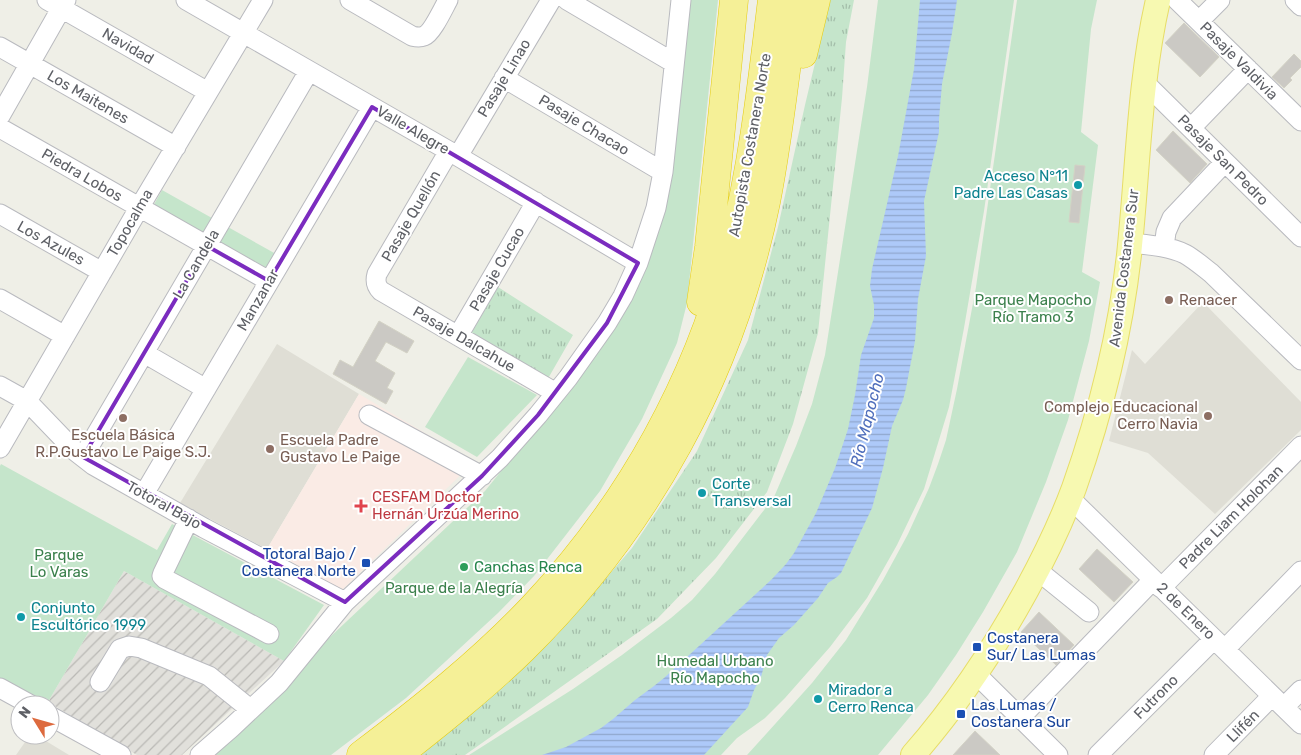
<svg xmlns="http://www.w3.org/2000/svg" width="1301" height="755" viewBox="0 0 1301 755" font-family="Rubik,sans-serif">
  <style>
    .industrial { fill: url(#industrial-furrows) }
    .education { fill: #dfded5 }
    .medical { fill: #faebe5 }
    .grass { fill: url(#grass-tufts) }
    .park { fill: #c5e5cb }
    .water { fill: url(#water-rules) }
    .building { fill: #cbc9c4; stroke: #d3d2c5 }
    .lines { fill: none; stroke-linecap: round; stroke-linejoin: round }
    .minor-casing { stroke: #b9babf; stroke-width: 21 }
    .major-casing { stroke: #e7dd67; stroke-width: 26 }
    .highway-casing { stroke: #e5cc11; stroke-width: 29 }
    .minor { stroke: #fff; stroke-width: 19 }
    .major { stroke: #f7f9b1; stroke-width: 24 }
    .highway { stroke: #f5f097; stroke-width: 28 }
    .marked { fill: none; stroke: #7b2cbf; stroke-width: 4; stroke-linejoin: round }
    .culture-dot { fill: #0f9aa8; stroke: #fff; stroke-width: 2 }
    .education-dot { fill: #8d6e63; stroke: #fff; stroke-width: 2 }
    .health-dot { fill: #e0444e; stroke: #fff; stroke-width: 2 }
    .transit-dot { fill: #1a4fb4; stroke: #fff; stroke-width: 2 }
    .leisure-dot { fill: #2e9e5b; stroke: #fff; stroke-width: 2 }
    .labels { text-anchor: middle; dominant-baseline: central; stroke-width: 4; stroke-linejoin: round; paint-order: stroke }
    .street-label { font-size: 15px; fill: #5e6066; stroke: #fff }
    .culture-label { font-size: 15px; fill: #0d838f; stroke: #fff; text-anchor: start }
    .park-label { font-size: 15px; fill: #3b804c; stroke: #fff }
    .education-label { font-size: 15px; fill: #785e54; stroke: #fff; text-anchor: start }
    .health-label { font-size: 15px; fill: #be3a42; stroke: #fff; text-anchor: start }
    .transit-label { font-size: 15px; fill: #164399; stroke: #fff; text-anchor: start }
    .leisure-label { font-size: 15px; fill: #27864d; stroke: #fff; text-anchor: start }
    .water-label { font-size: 16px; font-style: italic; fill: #506fbc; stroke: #fff }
  </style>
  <defs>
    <pattern id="industrial-furrows" width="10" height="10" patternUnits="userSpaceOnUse" patternTransform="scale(1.25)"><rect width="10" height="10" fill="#e1e0db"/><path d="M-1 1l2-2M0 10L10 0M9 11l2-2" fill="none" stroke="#bab9b5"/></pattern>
    <pattern id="grass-tufts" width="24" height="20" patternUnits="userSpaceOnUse" patternTransform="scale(1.25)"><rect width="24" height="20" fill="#c5e5cb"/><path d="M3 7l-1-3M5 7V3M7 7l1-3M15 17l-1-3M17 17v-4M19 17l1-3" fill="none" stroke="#a3bda9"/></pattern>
    <pattern id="water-rules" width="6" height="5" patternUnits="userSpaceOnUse" patternTransform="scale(1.25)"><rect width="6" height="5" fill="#adc9f9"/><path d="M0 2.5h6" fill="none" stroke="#90a7cd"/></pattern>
  </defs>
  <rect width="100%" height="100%" fill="#efefe7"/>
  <path class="industrial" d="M124,571L284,661L182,755H137L48,702Z"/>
  <path class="education" d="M1203,302L1301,402V430L1215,514L1148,453L1109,441L1132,350L1145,364Z
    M277,344L359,394L267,549L180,503Z
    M30,735H36L69,755H16Z"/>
  <path class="medical" d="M359,394L474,462L342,590L267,549Z"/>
  <path class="grass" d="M830,0H854L846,42L842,98L818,333L793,424L767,492L716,558L657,619L465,755H416L478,707L556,636L632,548L697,451L748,340L778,227L805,105Z
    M498,287L573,335L546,382L475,341L472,332Z"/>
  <path class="park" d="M684,0H718L687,303L677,343L667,365L642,419L600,491L534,576L498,613L406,698L331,755H210L276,699L329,638L485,491L534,430L625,303L663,218L677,103Z
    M878,0H1014L984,211L964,328L949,407L924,489L897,545L867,598L830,647L785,698L765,718L737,738L721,755H469L573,689L622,655L671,618L692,600L715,574L774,497L796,446L812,404L825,355L867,87Z
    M1017,0H1097L1091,29L1081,132L1098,145L1082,272L1100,282L1089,341L1068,420L1046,482L1017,552L983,612L956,655L928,695L878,755H747L812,683L846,640L883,580L908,534L929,488L938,464L946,440L957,389L976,287Z
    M162,190L276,254L266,272L152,208Z
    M468,357L537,395L477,457L425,427Z
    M1,464L157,550L172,524L324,605L284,661L124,571L48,702L0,678V466Z"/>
  <path class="water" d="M920,0H957L952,33L942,84L939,119V132L924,201L926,256L918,299L915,341L906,388L903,400L892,426L883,468L872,508L841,573L837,577L828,583L818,598L794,625L779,638L767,655L761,677L754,690L748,707L704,755H542L566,747L601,728L613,719L635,700L654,686L664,678L771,580L786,564L794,553L816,513L835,468L848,429L855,395L861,355L874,318V305L870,286L872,269L898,156L914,69Z"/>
  <path class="building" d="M1184,23L1219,57L1200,77L1165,43Z
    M1294,54L1301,61V67L1290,78L1292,80L1284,88L1272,77Z
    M1173,131L1207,164L1190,183L1156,150Z
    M1075,165L1085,166L1079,223L1069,222Z
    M379,321L414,341L407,353L386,342L375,361L395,373L387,388L393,391L386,404L333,374L340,360L353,367Z
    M1097,549L1133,582L1114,602L1079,569Z
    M1039,612L1074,645L1056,665L1021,632Z
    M975,731L1000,755H953Z"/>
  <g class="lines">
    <defs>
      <path id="minor" d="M47,0L208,92
        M186,0L449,151L638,263
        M350,0L412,36C416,37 419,38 424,36C432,33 443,9 448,0
        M567,0L674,63
        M1177,0L1301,121
        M1295,0L1301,6
        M1199,21L1220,0
        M0,47L176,147
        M504,78L663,172
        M1145,83L1301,237
        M0,116L66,0
        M0,128L269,281
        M1191,128L1248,69
        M449,151L377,274C375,281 376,286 381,291L556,393
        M458,156L551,0
        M0,214L102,272
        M1130,243C1148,245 1168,246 1185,254C1194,259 1202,266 1211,273L1301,360
        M1164,247L1166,232L1172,218L1225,162
        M0,299L65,336
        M458,336L536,202
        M144,353L206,389
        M0,386L27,401L75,451L93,465L204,528L345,602
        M369,415L482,476
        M0,448L139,208L263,0
        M83,457L309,71
        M144,494L372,107
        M1069,500L1078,506L1301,724
        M189,519L163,573L162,576L165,579L269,634
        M1037,570L1089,612
        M1161,588L1301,446
        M1225,649L1301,571
        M976,674L1058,755
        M100,682L120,649L129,646L141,648L209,676L250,709
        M0,688L31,705
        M1284,707L1301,690
        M50,716L121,755
        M1020,718L1153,580
        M200,755L231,728L279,683L345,602L500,458L538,415L568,378L607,323L623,296L638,263L656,208L663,172L681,0
        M1098,755L1214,639
        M1214,755L1272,696"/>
      <path id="major" d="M913,755C957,705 994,649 1026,591C1044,558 1061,523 1074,488C1101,412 1120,335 1129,255C1138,170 1139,83 1158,0"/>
      <path id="highway" d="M803,54L816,0
        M701,302L709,247L734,0
        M361,755C422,709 482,661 534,606C630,504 699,379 733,244C753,164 762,82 772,0
        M398,755C441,721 484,687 523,649C648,526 731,374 766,202C779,136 786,68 795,0"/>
    </defs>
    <use href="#minor" class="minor-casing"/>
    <use href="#major" class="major-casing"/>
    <use href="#highway" class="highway-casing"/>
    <use href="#minor" class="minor"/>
    <use href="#major" class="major"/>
    <use href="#highway" class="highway"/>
  </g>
  <path class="marked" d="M372,107L638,263L607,323L538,415L482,476L345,602L83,457L207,246L269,281Z"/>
  <g class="culture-dot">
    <circle cx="1078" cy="185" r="5"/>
    <circle cx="702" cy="493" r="5"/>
    <circle cx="21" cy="617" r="5"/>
    <circle cx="818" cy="699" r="5"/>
  </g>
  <g class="education-dot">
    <circle cx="1169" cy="300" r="5"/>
    <circle cx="1208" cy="416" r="5"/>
    <circle cx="123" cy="418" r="5"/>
    <circle cx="270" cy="449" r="5"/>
  </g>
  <path class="health-dot" d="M358.5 498.5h5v5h5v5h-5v5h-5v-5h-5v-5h5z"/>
  <g class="transit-dot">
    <rect x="361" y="558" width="10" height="10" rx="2.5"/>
    <rect x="972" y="642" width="10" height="10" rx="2.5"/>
    <rect x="956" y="709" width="10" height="10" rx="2.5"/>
  </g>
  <circle class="leisure-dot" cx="464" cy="567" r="5"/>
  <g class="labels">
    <g class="street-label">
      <text transform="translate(128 46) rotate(30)">Navidad</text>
      <text transform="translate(1239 61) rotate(45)">Pasaje Valdivia</text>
      <text transform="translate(504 78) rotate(-59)">Pasaje Linao</text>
      <text transform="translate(88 97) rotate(30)">Los Maitenes</text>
      <text transform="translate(584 125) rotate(31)">Pasaje Chacao</text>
      <text transform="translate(413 130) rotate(30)">Valle Alegre</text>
      <text transform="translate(750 145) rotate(-80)">Autopista Costanera Norte</text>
      <text transform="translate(1223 160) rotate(45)">Pasaje San Pedro</text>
      <text transform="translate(82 175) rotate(30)">Piedra Lobos</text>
      <text transform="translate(411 216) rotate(-60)">Pasaje Quellón</text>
      <text transform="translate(130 223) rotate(-60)">Topocalma</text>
      <text transform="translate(51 243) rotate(29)">Los Azules</text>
      <text transform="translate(196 264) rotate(-60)">La Candela</text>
      <text transform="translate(1124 268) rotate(-83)">Avenida Costanera Sur</text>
      <text transform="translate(497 269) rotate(-60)">Pasaje Cucao</text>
      <text transform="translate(258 300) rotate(-60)">Manzanar</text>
      <text transform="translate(464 339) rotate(30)">Pasaje Dalcahue</text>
      <text transform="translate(164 505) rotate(29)">Totoral Bajo</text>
      <text transform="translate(1231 517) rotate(-45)">Padre Liam Holohan</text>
      <text transform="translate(1186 611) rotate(44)">2 de Enero</text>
      <text transform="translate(1156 697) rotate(-45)">Futrono</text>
      <text transform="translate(1243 726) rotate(-45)">Llifén</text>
    </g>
    <g class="culture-label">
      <text x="1068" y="176" text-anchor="end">Acceso N°11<tspan x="1068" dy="17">Padre Las Casas</tspan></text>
      <text x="712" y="484">Corte<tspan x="712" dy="17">Transversal</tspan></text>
      <text x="31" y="608">Conjunto<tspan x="31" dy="17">Escultórico 1999</tspan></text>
      <text x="828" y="690">Mirador a<tspan x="828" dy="17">Cerro Renca</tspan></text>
    </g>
    <g class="park-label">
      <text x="1033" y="300">Parque Mapocho<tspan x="1033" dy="17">Río Tramo 3</tspan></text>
      <text x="59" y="555">Parque<tspan x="59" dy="17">Lo Varas</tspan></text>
      <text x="454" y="588">Parque de la Alegría</text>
      <text x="715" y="661">Humedal Urbano<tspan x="715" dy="17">Río Mapocho</tspan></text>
    </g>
    <g class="education-label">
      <text x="1179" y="300">Renacer</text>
      <text x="1198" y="407" text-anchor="end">Complejo Educacional<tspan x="1198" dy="17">Cerro Navia</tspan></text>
      <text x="123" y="435" text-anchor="middle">Escuela Básica<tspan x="123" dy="17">R.P.Gustavo Le Paige S.J.</tspan></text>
      <text x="280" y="440">Escuela Padre<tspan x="280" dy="17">Gustavo Le Paige</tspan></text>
    </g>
    <g class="health-label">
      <text x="372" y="497">CESFAM Doctor<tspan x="372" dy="17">Hernán Urzúa Merino</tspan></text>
    </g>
    <g class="transit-label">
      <text x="356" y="554" text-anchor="end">Totoral Bajo /<tspan x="356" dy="17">Costanera Norte</tspan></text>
      <text x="987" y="638">Costanera<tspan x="987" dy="17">Sur/ Las Lumas</tspan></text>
      <text x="971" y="705">Las Lumas /<tspan x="971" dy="17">Costanera Sur</tspan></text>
    </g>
    <g class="leisure-label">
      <text x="474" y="567">Canchas Renca</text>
    </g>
    <g class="water-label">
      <text transform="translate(867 420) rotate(-76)">Río Mapocho</text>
    </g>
  </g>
  <g transform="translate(35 720) rotate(307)"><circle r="24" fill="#ffffff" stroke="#bfbfc2"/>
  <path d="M0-4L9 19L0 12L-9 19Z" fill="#dd6a3e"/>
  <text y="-8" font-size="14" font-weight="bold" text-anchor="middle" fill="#5e6066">N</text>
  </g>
</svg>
